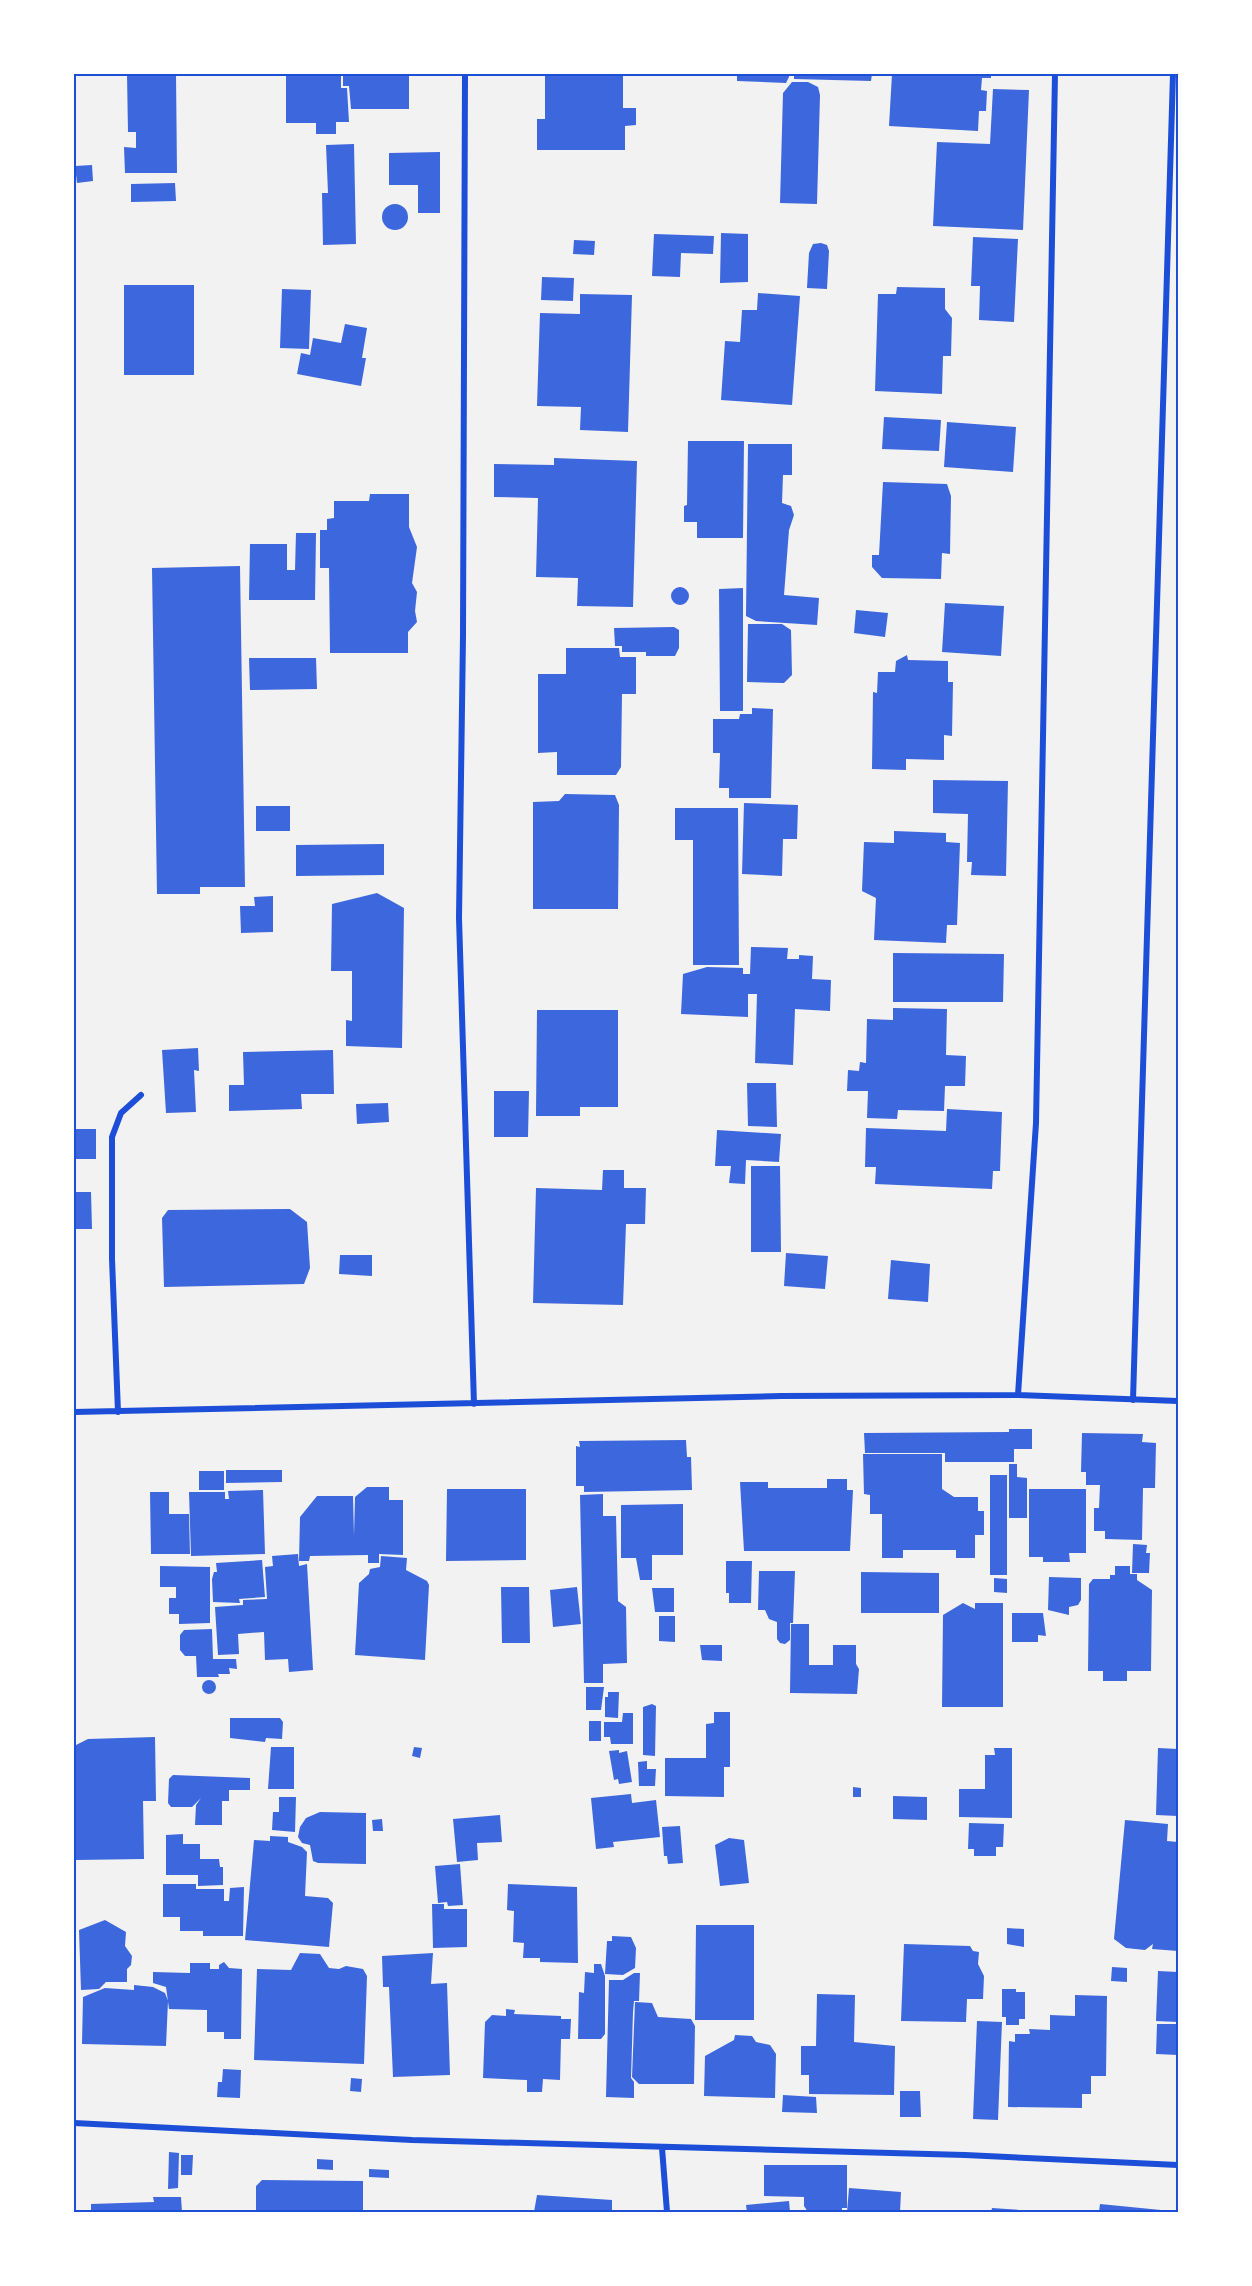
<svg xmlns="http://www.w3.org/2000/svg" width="1252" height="2286" viewBox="0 0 1252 2286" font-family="'Roboto Condensed',sans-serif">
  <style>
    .building { fill: #3d67dc }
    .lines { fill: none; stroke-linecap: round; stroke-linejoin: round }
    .minor { stroke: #1d4ed8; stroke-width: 6 }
    .neatline { fill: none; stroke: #1d4ed8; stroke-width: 2 }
  </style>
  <rect width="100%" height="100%" fill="#f2f2f2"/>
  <path class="building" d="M127,74H176L177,173H125L124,147L136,148V132H128Z
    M286,74H341V88H347L349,122H336V134H316V123H286Z
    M343,74H409V109H351L349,86H343Z
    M545,74H623V108H636V125L625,126V150H537V119H545Z
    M737,74H789V77L786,83L737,81Z
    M794,74H872L871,81L794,79Z
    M892,74H991V78H982L981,90L987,91L986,111H979L978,131L889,126Z
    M792,82H808L818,87L820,95L817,204L780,203L783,93Z
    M993,89L1029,90L1023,230L933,226L937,142L990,144Z
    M354,144L356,244L323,245L322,193H328L326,145Z
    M440,152V213H418V185H389V153Z
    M92,165L93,181L77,183L75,166Z
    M175,183L176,201L131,202V184Z
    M382 217a13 13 0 1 1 26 0a13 13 0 1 1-26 0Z
    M721,233L748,234V282L720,283Z
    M654,234L714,236L713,254L681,253L680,277L652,276Z
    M973,237L1018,239L1014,322L979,320L980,286H971Z
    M574,240L595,241L594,255L573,254Z
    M821,243L827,245L829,251L827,289L807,288L809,253L813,244Z
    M542,277L574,278L573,301L541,300Z
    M124,285H194V375H124Z
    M897,287L945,288V309L952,318L951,356H943L942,394L875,391L878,294H896Z
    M282,289L311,290L309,349L280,348Z
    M758,293L800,296L792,405L721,400L725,341L740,342L742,310H757Z
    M580,294L632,295L628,432L580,430L581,407L537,406L540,313L580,314Z
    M345,324L367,328L362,358H366L361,386L297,374L301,353L310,355L313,338L341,343Z
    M884,417L941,420L939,451L882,449Z
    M947,422L1016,427L1013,472L944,467Z
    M688,441H744L743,538H697V522H684V506L687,505Z
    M748,444H792V475H783L782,503L791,506L794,515L789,530L784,595L819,598L817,625L756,621L746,616Z
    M554,458L637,461L633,607L577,606L578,578L536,577L538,498L494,497V464L554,465Z
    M883,482L947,484L951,496L950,554L942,553L941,579L882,578L872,567V555H879Z
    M370,494H409V527L417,547L412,583L417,592L415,611L417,622L408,632V653H330L329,568H320V530H327V519L334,518V501H369Z
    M296,533H316L315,600H249L250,544H287V570H295Z
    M240,566L245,887H200V894H157L152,568Z
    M671 596a9 9 0 1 1 18 0a9 9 0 1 1-18 0Z
    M743,588V711H720L719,589Z
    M945,603L1004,606L1001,656L942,652Z
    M856,610L888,613L885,637L854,633Z
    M748,624H782L791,630L792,675L784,683L747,682Z
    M674,627L679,630V648L675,656H646V652H622V646H615L614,628Z
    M566,648H619L620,657H636V694H622L621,767L616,775H557V752L538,753V674H566Z
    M907,655L908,660L948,661V682H953L952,736L944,735V760L906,759V770L872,769L873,692L877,693L878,672H895L896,661Z
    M249,658H316L317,689L250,690Z
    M752,708L773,709L771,798H729V788H719L720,753H713V719H739L740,714H752Z
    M933,780L1008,781L1006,876L971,875L972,862H967L968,814L933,813Z
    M565,794L615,795L619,805L618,909H533V802L559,801Z
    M744,803L798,805L797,839H783L782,876L742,874Z
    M256,806H290V831H256Z
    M675,808H738L739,965H693V840H675Z
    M894,831L946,833V842L960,843L957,925H947L946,943L874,940L876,898L862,891L864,842L894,843Z
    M384,844V875L296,876V845Z
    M377,893L404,908L402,1048L346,1046V1020L352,1021V971H331L332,904Z
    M273,896V932L241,933L240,906H255L254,897Z
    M751,947L788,948L787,959H799V955L813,956L812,979L831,980L830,1011L795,1009L793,1065L755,1063L757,994H748V1017L681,1014L683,974L707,967L743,968V974H750Z
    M893,953L1004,954L1003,1002H893Z
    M893,1008L947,1009L946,1055L966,1056L965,1086H945L944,1111L898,1110L897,1119L867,1118L868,1091H847L848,1070L859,1071L860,1062L866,1063L867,1019L893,1020Z
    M537,1010H618V1107H580V1116H536Z
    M198,1048L199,1071L194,1070L196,1112L166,1113L162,1050Z
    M333,1050L334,1094H301L302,1109L229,1111V1085H244L243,1052Z
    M747,1083H776L777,1127L748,1126Z
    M494,1091H529L528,1137H494Z
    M388,1103L389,1122L357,1124L356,1104Z
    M947,1109L1002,1112L1000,1171H993L992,1189L875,1184L876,1167H865L866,1128L946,1131Z
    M74,1129H96V1159H74Z
    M717,1130L781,1134L779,1162L746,1160L745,1184L729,1183L731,1166H715Z
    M751,1166H780L781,1252H751Z
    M603,1170H624V1188H646L645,1224H626L623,1305L533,1303L536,1188L602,1190Z
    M74,1192H91L92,1229H75Z
    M290,1209L307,1222L310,1268L304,1284L164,1287L162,1218L168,1210Z
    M786,1253L828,1256L825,1289L784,1286Z
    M340,1255H372V1276L339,1274Z
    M891,1260L930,1264L928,1302L888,1299Z
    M1009,1429H1032V1449H1014V1462H945V1453H865L864,1433L1009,1432Z
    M1082,1433L1143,1434L1142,1442L1156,1443L1155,1488H1143L1142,1540L1105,1539V1531H1094V1508H1099L1100,1485H1086V1472H1081Z
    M686,1440L687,1457H691L692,1490L584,1492V1486H576V1446L580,1447L579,1441Z
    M863,1454H942V1489L954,1497H978V1511H984V1535H975V1558H956V1550H903V1558H882V1514H870V1495L864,1494Z
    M1009,1464H1017V1477L1027,1478V1518H1009Z
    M226,1470H282V1482L226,1483Z
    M199,1471H224V1490H199Z
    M990,1475H1007V1575H990Z
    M827,1479H847V1490H853L850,1551H744L740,1482H768V1488H827Z
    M367,1487H389V1500H403V1555L379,1554V1563H368V1555L310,1556L309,1561H299L300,1517L317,1496H353L354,1536L355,1497Z
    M447,1489H526V1560L446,1561Z
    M1029,1489H1086V1553H1069L1070,1562H1043V1557H1029Z
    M263,1490L265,1554L191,1556L189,1492H225V1499H229L228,1491Z
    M150,1492H169V1514H189L190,1554H151Z
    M603,1494V1516H616L618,1601L626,1607L627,1663L603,1664V1683H584L580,1495Z
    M683,1504V1555H652V1580H640L636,1558H621V1505Z
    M1133,1544L1147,1545L1146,1553H1150L1149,1573H1132Z
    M298,1554L299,1566L307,1564L313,1670L289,1672L288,1659L265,1660L264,1632L238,1634L239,1654L218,1655L215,1607L243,1605V1600L267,1599L265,1567L273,1566L272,1556Z
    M381,1556L407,1558L406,1570L427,1581L429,1585L425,1660L355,1655L359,1583L369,1574L370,1569L380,1567Z
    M262,1560L265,1597L239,1599L240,1603L213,1602L212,1579L214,1572H217L216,1563Z
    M726,1561H752L751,1603H729V1593H726Z
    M160,1566L210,1567V1623L179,1624V1614H169V1598H176V1587H160Z
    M1115,1566H1130V1574H1137V1580L1152,1590L1151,1671H1127V1681H1103V1671H1088L1089,1584L1093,1579H1110V1575H1115Z
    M759,1571H795L793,1623H790V1640L785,1644L780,1643L777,1639V1622L769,1619L765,1610H758Z
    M861,1572L939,1573V1613H861Z
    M1049,1577L1081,1578V1600L1078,1605L1069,1607V1615L1048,1610Z
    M994,1578L1007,1579V1593L994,1592Z
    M501,1587H529L530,1643H502Z
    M577,1587L581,1624L553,1627L550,1590Z
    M652,1588H674V1612H655Z
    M963,1603L975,1609V1603H1003V1707H942L943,1615Z
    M1012,1613H1043L1046,1636L1038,1635V1642H1012Z
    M659,1616H675V1642L659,1641Z
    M791,1624H809V1665H833V1645H856V1664L859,1669L857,1694L790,1693Z
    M212,1629L213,1659H236L237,1669L229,1668L230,1674H218L219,1677H197L196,1656H185L180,1650V1635L184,1630Z
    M700,1645H722V1661L702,1660Z
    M202 1687a7 7 0 1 1 14 0a7 7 0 1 1-14 0Z
    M586,1687H604L601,1710H586Z
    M608,1692H619L618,1718L605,1717V1697H608Z
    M652,1704L656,1706L655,1756L643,1755V1707Z
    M714,1712H730V1767H724V1797L665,1796V1758H706V1724L714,1723Z
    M623,1713H633V1744H611L610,1737H604V1722H622Z
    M230,1718H280L283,1722L282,1739L266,1738L265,1742L230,1738Z
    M589,1721H601V1741H589Z
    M155,1737L156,1801H143L144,1859L76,1860L74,1746L88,1739Z
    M271,1747H294V1789H268Z
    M414,1747L422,1748L420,1758L412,1756Z
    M994,1748H1012V1818L959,1817V1789H985V1755H995Z
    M1158,1748L1178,1749V1816L1156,1815Z
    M619,1750V1753L627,1751L632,1782L619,1784L618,1779L614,1780L609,1751Z
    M647,1761V1769H656L655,1786H639L638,1762Z
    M173,1775L250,1778V1790H229V1801H222V1825H195L196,1805L201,1798L192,1807H171L168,1803L169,1779Z
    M853,1787L861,1788V1797H853Z
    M631,1794L632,1803L656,1800L660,1837L613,1842L614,1847L596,1849L591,1798Z
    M893,1796L927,1797V1820L893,1819Z
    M279,1797H296L295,1832L272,1830L273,1812H279Z
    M320,1812L366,1813V1864L318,1863L313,1861L310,1845L302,1843L298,1837L300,1827L306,1818Z
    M500,1815L502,1842L477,1843L478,1860L457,1862L453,1819Z
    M382,1819L383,1831H373L372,1820Z
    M1125,1820L1168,1824L1167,1841L1178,1842V1951L1152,1949L1153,1944L1145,1950L1126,1948L1114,1939Z
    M969,1823L1004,1824L1003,1847H996V1856H974V1849H968Z
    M680,1826L683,1863L668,1864L667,1856H664L662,1827Z
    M183,1834V1844H200V1859H219L220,1867H223V1885L198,1886V1875H166V1835Z
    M270,1836L288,1837V1842L302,1847L307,1852L305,1896L328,1898L333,1903L329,1947L245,1940L254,1840L270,1841Z
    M729,1838L744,1840L749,1883L720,1886L715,1845Z
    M460,1864L463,1905L448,1906L447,1902L438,1903L435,1866Z
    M163,1884H196V1889H224V1901H229L230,1888L244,1887L243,1936H203V1931H180V1917H163Z
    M508,1884L577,1887L578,1963L540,1962V1958H523L524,1943L513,1942L514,1911L507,1910Z
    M432,1904H444V1909H467V1947L433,1948Z
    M105,1920L126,1932L125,1946L132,1956L131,1965L127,1969V1982H106L99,1989L81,1990L79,1930Z
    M696,1925H754V2020H695Z
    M1007,1928L1024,1929V1947L1007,1944Z
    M612,1936L631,1937L636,1948L635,1968L623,1975L605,1974L607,1941H612Z
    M904,1944L970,1946L973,1951L979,1952L978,1964L984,1976L983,1999H967L966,2022L901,2021Z
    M300,1953L320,1954L329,1968L339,1969L346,1966L363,1969L367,1976L364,2064L254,2060L257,1969L291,1970Z
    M433,1953L431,1984L447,1983L450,2075L393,2077L389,1987H383L382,1956Z
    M224,1962L229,1968L242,1969L241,2039H224V2032H207V2010L169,2009L166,1987L153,1983V1972L190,1973V1963H210V1969H219V1965Z
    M594,1964H601L605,1976V2034L601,2039H578L579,1992L584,1993L585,1972L594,1973Z
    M1112,1967L1127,1968V1982L1111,1981Z
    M1158,1971L1178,1972V2022L1156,2021Z
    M634,1973H640L639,2001H634L633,2012L631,2078L634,2082V2098L606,2097L609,1980H623Z
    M134,1985L153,1987L165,1993L168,2001L166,2046L82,2044L83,1997L105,1988L134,1990Z
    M1002,1989H1016V1992H1025V2019H1019V2025H1006V2017H1002Z
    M817,1994L855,1995L854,2042L895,2046L894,2095L809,2094V2075H801V2046H816Z
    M1075,1995L1107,1996L1106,2076H1091V2094H1082V2108L1008,2107L1009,2041L1015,2042V2034H1030L1029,2029L1050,2030V2015L1075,2016Z
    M635,2002L652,2003L658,2017L691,2019L695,2026L694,2084H639L632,2077Z
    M506,2009L515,2010L514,2014L561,2016V2019H571L570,2039H561L560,2080L543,2079L542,2092H527V2080L483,2078L485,2022L492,2015L506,2016Z
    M977,2021L1002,2022L998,2120L973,2119Z
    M1157,2024H1178V2055L1156,2054Z
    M735,2035L752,2036L756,2042L770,2045L776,2054L775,2098L704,2096L705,2056L734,2040Z
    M223,2069L241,2070L240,2098L217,2097L218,2082H222Z
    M351,2078L362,2079L361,2092L350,2091Z
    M900,2091H920L921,2117H900Z
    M783,2095L816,2097L817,2113L782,2112Z
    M169,2152L179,2153L178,2188L168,2189Z
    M181,2155H193L192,2175H181Z
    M317,2159L333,2160V2170L317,2169Z
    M764,2165H847V2208H842V2212H808L804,2206V2197L764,2196Z
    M369,2169L389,2170V2178L369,2177Z
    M262,2180L363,2181V2212H256V2186Z
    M849,2188L901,2192L900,2212H847Z
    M537,2195L612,2200V2212H534Z
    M153,2197H181L182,2212H91V2204L154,2202Z
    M789,2201L790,2212H747L746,2205Z
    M1100,2204L1171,2211V2212H1099Z
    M992,2208L1036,2211V2212H991Z"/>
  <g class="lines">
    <path class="minor" d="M465,74L463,636L459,918L474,1404
      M1018,1395L1036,1123L1055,74
      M1133,1400L1173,74
      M74,1412L781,1396L1018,1395L1178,1401
      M118,1412L112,1259V1137L121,1113L141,1095
      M74,2123L412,2140L965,2155L1178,2165
      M662,2148L667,2212"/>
  </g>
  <rect width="1252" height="2286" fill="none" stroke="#ffffff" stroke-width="150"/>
  <rect x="75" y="75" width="1102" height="2136" class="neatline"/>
</svg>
